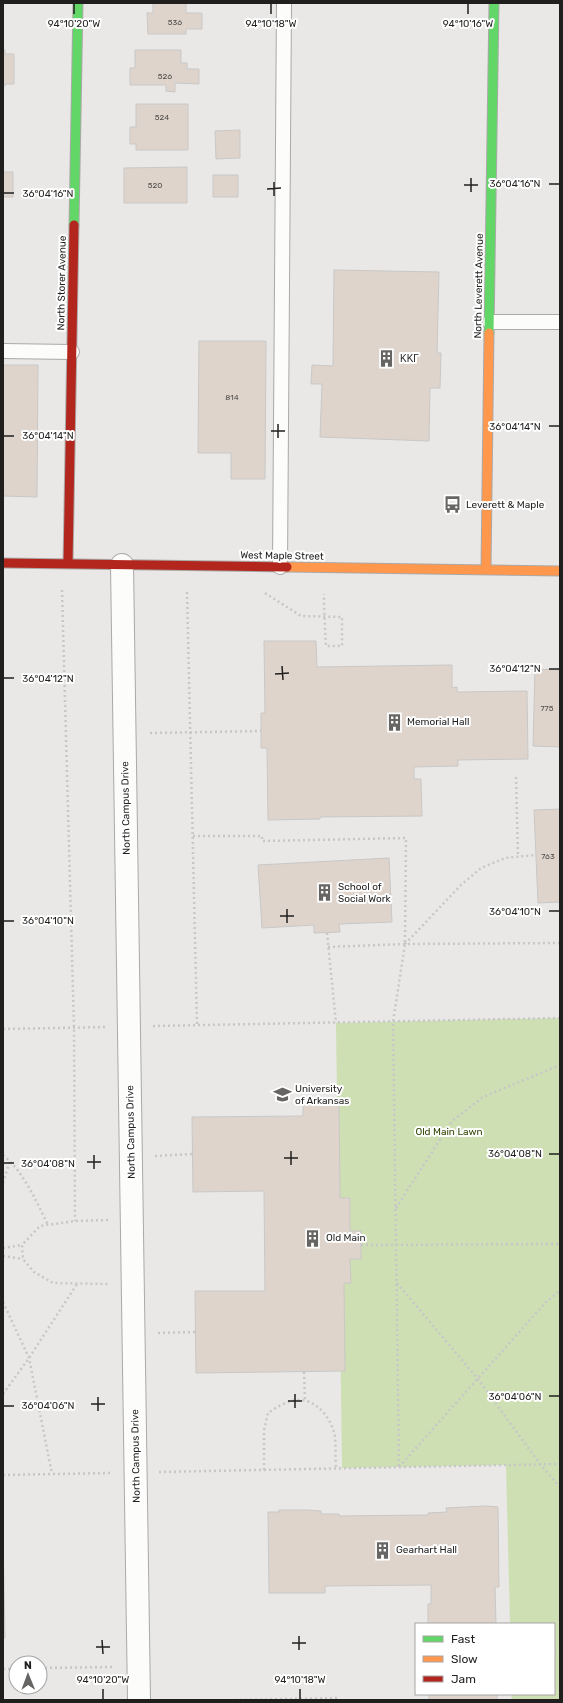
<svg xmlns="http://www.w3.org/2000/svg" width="563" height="1703" viewBox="0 0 563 1703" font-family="Rubik,sans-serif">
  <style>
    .green { fill: #cedfb3 }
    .building { fill: #ded4cc; stroke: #c9c8c7 }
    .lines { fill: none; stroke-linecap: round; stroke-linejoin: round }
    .lane-casing { stroke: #aaa9a8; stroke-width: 16 }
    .street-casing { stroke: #aaa9a8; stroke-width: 24 }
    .fast-casing { stroke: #aaa9a8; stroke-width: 11 }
    .slow-casing { stroke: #aaa9a8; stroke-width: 11 }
    .jam-casing { stroke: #aaa9a8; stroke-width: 11 }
    .path { stroke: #c7c7c7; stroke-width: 2.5; stroke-dasharray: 2 3; stroke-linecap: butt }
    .lane { stroke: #fcfcfb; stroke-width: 14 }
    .street { stroke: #fcfcfb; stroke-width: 22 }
    .fast { stroke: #63d668; stroke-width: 9 }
    .slow { stroke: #ff974d; stroke-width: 9 }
    .jam { stroke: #b3261e; stroke-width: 9 }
    .ticks { fill: none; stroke: #201f1e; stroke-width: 1.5 }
    .labels { text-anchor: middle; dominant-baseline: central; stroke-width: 4; stroke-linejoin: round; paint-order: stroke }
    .number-label { font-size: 8px; fill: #504d4a }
    .street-label { font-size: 10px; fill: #201f1e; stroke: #fff }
    .poi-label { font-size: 10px; fill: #201f1e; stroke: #fff; text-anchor: start }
    .park-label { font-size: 10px; fill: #2f4300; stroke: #fff }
    .ticks-label { font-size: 10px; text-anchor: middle; fill: #201f1e; stroke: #fff; stroke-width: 4; stroke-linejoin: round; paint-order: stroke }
  </style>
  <rect width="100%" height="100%" fill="#eae8e7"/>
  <path class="green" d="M560,1018V1700H512L511,1694H554V1624H510L506,1465L342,1468L336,1023Z"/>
  <path class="building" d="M153,3H186V13H202V29H186V34H148L147,13H153Z
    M3,50H5V54H14V84H5V86H3Z
    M135,50H181V63H187V69H199V84L175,83V92L166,91V85H130V68H135Z
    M136,104H188V150H136V144H130V127H136Z
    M240,130V158L216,159L215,131Z
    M187,167V203H124V168Z
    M3,172H13V197H3Z
    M213,175H238V197H213Z
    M334,270L439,272L437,353H441L440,388H430L429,441L320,437L322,384H311L312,365L333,366Z
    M199,341H266L265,479H231V453H198Z
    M3,365H38L37,497L3,496Z
    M264,641H316L317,667L452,665V688L457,687V692L527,691L528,759L458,760V766L414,767V779H421L422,816L320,817V819L268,820L267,748H261V713H265Z
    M535,669L560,670V747L533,746Z
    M560,809V902L538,903L534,810Z
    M389,858L392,922L339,924L340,932L314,933V925L262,928L258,865Z
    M339,1100L340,1198H350V1231H361V1259H350L351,1283H344L345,1371L196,1373L195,1291H265L264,1191L193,1192L192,1117L303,1116V1101Z
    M486,1506L498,1507L499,1587H495L496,1624H428V1604H431V1585L325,1586V1593H269L268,1512H279V1510H307L321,1511V1514H339V1516L428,1515V1513L447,1512L446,1508Z
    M3,1538L5,1638H3Z
    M429,1694H497V1700H429Z"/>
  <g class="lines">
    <defs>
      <path id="lane" d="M490,322H560
        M3,351L72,352
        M280,567L284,3"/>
      <path id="street" d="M122,565L139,1700"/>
      <path id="fast" d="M74,225L78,3
        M489,333L494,3"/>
      <path id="slow" d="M287,567L560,571
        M486,569L489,333"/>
      <path id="jam" d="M3,563L287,567
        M68,564L74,225"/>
    </defs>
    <use href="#lane" class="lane-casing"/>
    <use href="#street" class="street-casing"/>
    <use href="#fast" class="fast-casing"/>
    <use href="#slow" class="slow-casing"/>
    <use href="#jam" class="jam-casing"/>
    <path class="path" d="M62,590L74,1028L75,1221
      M187,592L197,1025
      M265,593L301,616L342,617V646H326C325,629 324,611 324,594
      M150,733L261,731
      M516,777L518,856
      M193,836H262V841L406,838L405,944L393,1022L399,1467
      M327,933L336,1023
      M405,944L461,885L481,868L505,858L535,855
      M328,947L405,944L560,943
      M153,1026L560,1018
      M3,1029L106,1027
      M3,1155C24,1172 36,1201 48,1225
      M155,1156L193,1154
      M3,1183L10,1161
      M396,1208L452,1121L483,1097L560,1065
      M108,1220L75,1221L40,1226L22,1245L23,1259L34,1272L53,1283L109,1284
      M361,1245L560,1244
      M3,1248L22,1245
      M3,1256L23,1259
      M397,1283L478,1379L540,1464L560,1487
      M3,1302L29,1358L52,1474
      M158,1333L196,1332
      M304,1372L305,1401
      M3,1394L29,1358L77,1284
      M399,1467L547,1301L560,1291
      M264,1470V1430L268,1413C277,1407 288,1400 299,1400C317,1399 333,1421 335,1437C336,1447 335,1458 336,1468
      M159,1472L560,1464
      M3,1475L110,1473
      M554,1651L560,1652
      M40,1668L114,1667
      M3,1669H16
      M235,1700L340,1698"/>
    <use href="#lane" class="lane"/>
    <use href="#street" class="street"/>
    <use href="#fast" class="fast"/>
    <use href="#slow" class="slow"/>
    <use href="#jam" class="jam"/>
  </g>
  <path class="ticks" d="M74,4V14M271,4V14M468,4V14M471,178V192M274,182V196M549,184H559M464,185H478M267,189L281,188M4,193H14M278,424V438M549,426H559M271,431H285M4,436H14M282,666L283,680M549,669H559M275,674L289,673M4,678H14M287,909V923M549,911H559M280,916H294M4,921H14M291,1151V1165M549,1154H559M94,1155V1169M284,1158H298M87,1162H101M4,1163H14M295,1394V1408M549,1396H559M98,1397V1411M288,1401H302M91,1404H105M4,1406H14M299,1636V1650M102,1640L103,1654M292,1643H306M96,1647H110M103,1689V1699M300,1689V1699"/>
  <defs>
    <symbol id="building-bare" viewBox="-9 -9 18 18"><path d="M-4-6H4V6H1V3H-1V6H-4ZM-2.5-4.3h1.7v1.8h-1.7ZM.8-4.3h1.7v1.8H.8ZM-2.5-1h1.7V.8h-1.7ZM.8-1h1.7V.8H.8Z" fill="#676564" stroke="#fff" stroke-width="2.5" paint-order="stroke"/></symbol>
    <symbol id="bus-bare" viewBox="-9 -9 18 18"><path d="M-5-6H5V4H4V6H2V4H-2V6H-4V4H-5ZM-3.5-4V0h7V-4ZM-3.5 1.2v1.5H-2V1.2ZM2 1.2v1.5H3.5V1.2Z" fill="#676564" stroke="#fff" stroke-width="2.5" paint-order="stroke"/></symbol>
    <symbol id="university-bare" viewBox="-9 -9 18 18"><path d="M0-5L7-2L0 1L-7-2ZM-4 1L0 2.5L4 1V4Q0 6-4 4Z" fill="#676564" stroke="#fff" stroke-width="2.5" paint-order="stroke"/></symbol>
  </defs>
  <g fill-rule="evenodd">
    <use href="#building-bare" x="374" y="346" width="25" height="25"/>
    <use href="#bus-bare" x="440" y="492" width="25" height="25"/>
    <use href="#building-bare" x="382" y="710" width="25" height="25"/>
    <use href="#building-bare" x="312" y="880" width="25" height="25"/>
    <use href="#university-bare" x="270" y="1082" width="25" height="25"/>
    <use href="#building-bare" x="300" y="1226" width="25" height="25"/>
    <use href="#building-bare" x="370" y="1538" width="25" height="25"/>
  </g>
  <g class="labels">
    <g class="number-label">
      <text x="175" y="22">536</text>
      <text x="165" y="76">526</text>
      <text x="162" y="117">524</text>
      <text x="155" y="185">520</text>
      <text x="232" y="397">814</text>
      <text x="547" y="708">775</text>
      <text x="548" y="856">763</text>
    </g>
    <g class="street-label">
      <text transform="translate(62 283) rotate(-89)">North Storer Avenue</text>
      <text transform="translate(479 286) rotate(-89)">North Leverett Avenue</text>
      <text transform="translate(282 556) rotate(1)">West Maple Street</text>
      <text transform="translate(126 808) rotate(-91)">North Campus Drive</text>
      <text transform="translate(131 1132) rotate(-91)">North Campus Drive</text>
      <text transform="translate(136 1456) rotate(-91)">North Campus Drive</text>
    </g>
    <g class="poi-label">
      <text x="400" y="359">ΚΚΓ</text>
      <text x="466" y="505">Leverett &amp; Maple</text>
      <text x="407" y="722">Memorial Hall</text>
      <text x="338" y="887">School of<tspan x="338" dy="12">Social Work</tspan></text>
      <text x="295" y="1089">University<tspan x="295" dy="12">of Arkansas</tspan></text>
      <text x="326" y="1238">Old Main</text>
      <text x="396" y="1550">Gearhart Hall</text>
    </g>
    <g class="park-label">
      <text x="449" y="1132">Old Main Lawn</text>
    </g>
  </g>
  <g class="ticks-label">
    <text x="74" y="27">94°10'20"W</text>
    <text x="271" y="27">94°10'18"W</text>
    <text x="468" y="27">94°10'16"W</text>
    <text x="515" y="187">36°04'16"N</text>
    <text x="48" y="197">36°04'16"N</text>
    <text x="515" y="430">36°04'14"N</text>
    <text x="48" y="439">36°04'14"N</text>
    <text x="515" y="672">36°04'12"N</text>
    <text x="48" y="682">36°04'12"N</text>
    <text x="515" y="915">36°04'10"N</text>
    <text x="48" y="924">36°04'10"N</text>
    <text x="515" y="1157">36°04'08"N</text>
    <text x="48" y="1167">36°04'08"N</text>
    <text x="515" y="1400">36°04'06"N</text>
    <text x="48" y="1409">36°04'06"N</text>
    <text x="103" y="1683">94°10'20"W</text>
    <text x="300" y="1683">94°10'18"W</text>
  </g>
  <rect width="563" height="1703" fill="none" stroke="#201f1e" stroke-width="8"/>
  <rect x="415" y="1623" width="140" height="72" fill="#ffffff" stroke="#a6a5a5"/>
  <rect x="423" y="1636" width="20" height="6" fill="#63d668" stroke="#a6a5a5"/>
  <text x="451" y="1643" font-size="12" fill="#201f1e">Fast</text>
  <rect x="423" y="1656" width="20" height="6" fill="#ff974d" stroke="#a6a5a5"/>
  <text x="451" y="1663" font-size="12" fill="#201f1e">Slow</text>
  <rect x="423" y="1676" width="20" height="6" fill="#b3261e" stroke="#a6a5a5"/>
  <text x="451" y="1683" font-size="12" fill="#201f1e">Jam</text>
  <g transform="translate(28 1675) rotate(359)"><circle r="19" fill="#ffffff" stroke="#a6a5a5"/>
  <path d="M0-3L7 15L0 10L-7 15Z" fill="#676564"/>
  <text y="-6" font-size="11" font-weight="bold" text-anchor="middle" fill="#201f1e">N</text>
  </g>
</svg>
